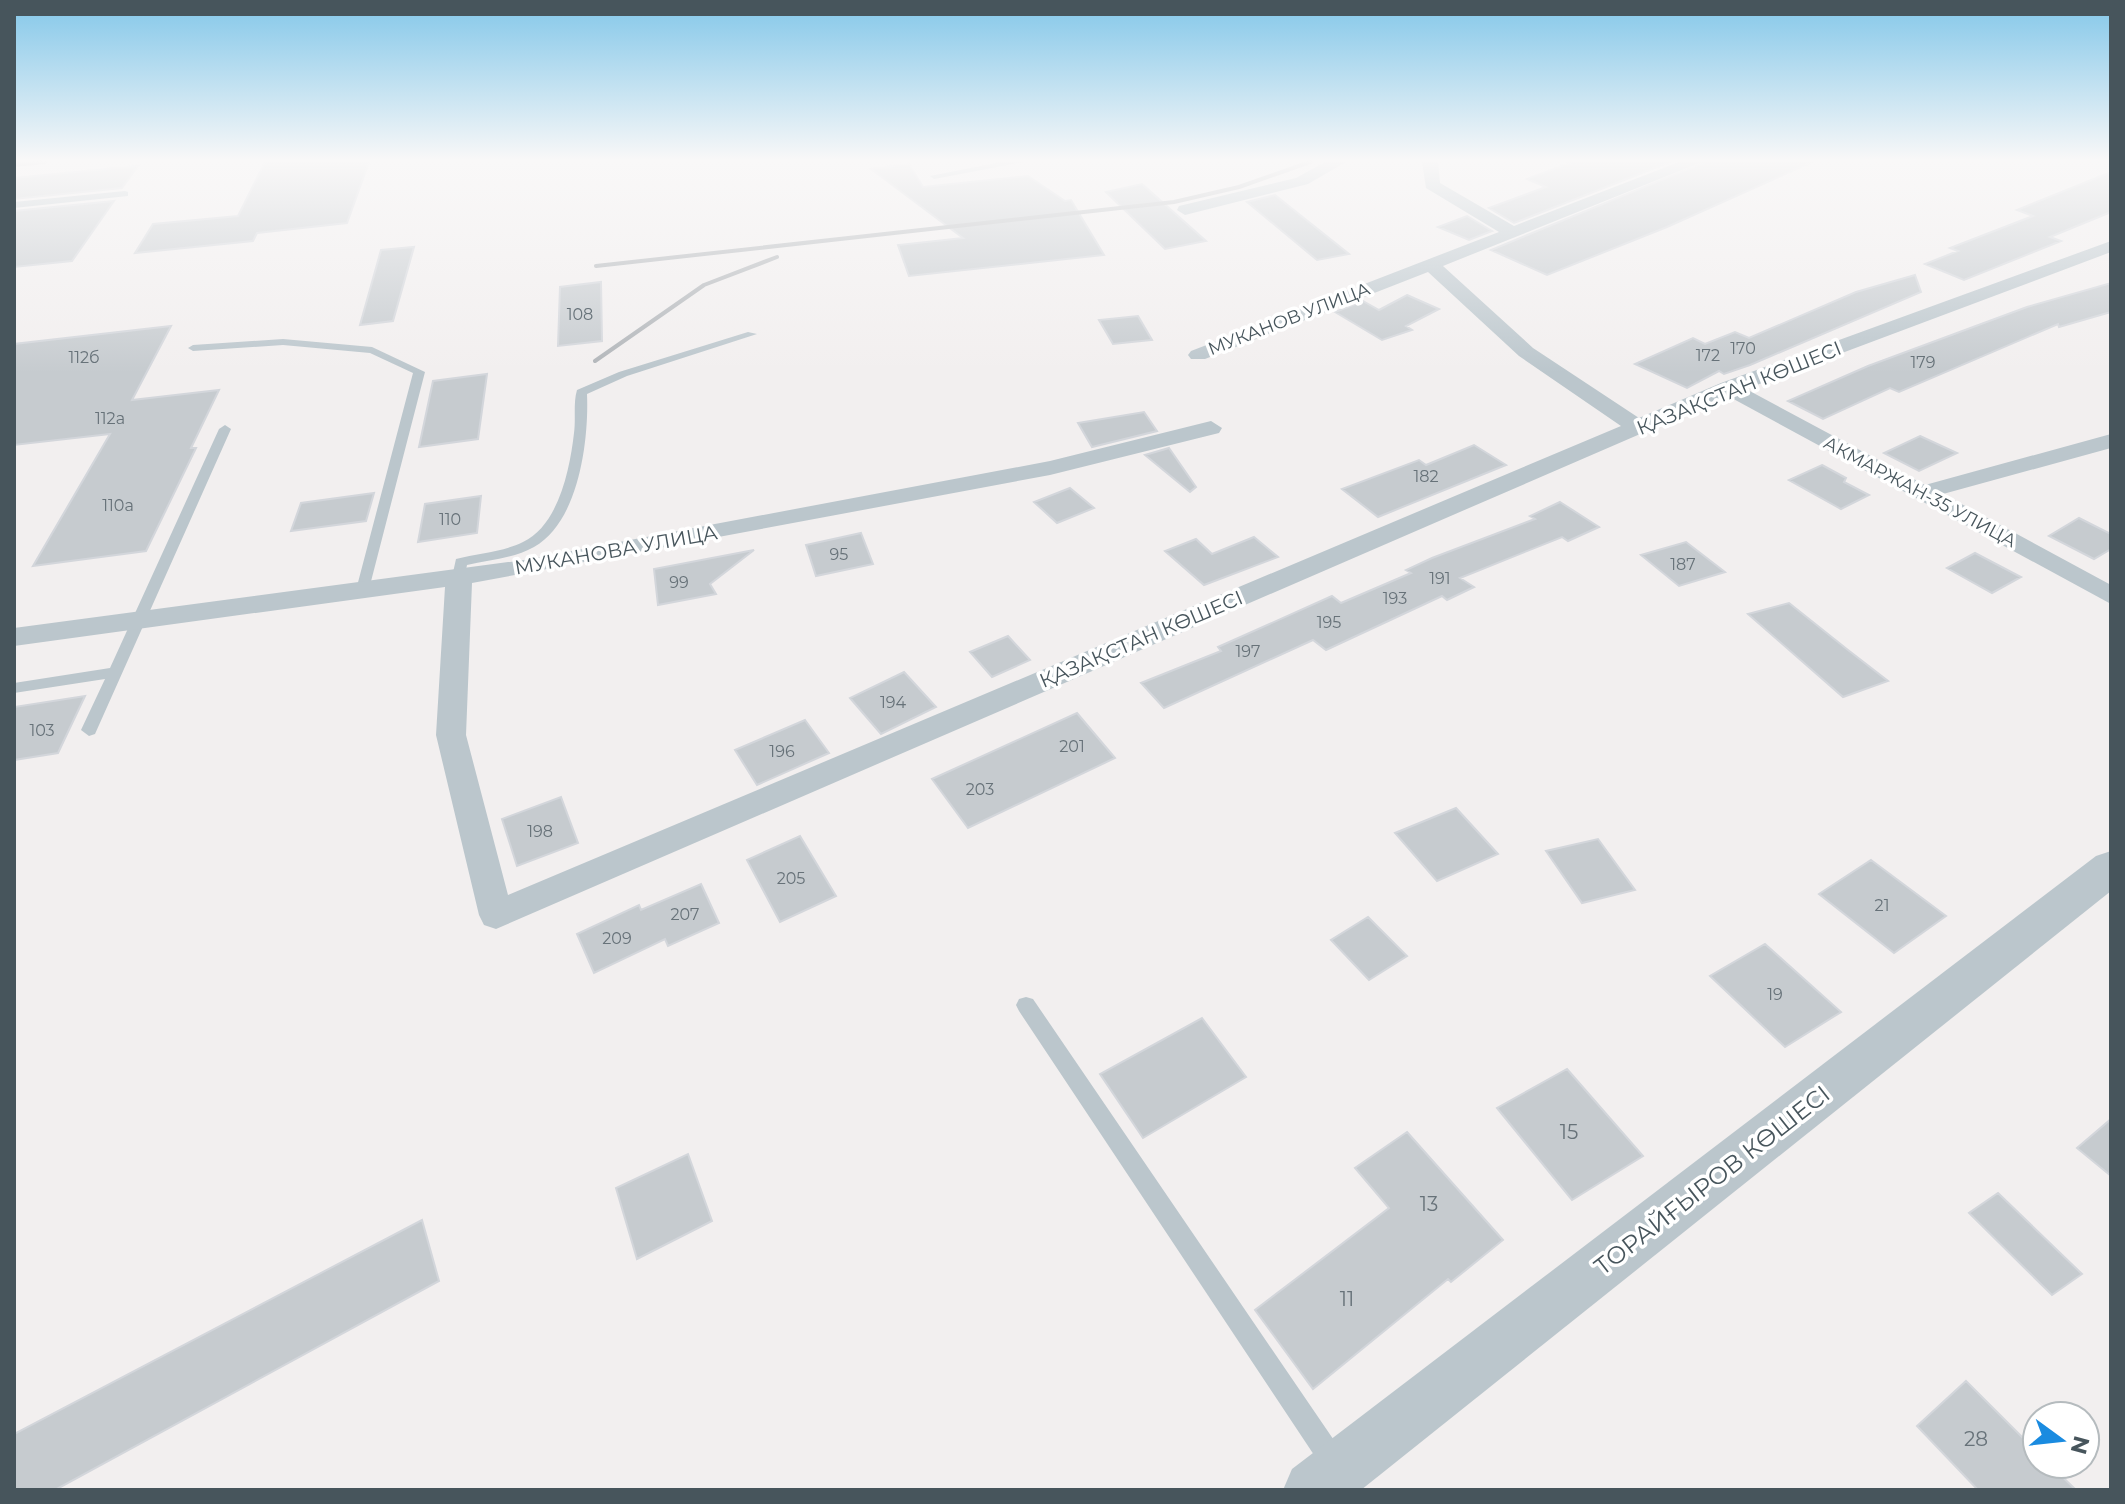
<svg xmlns="http://www.w3.org/2000/svg" width="2125" height="1504" viewBox="0 0 2125 1504" font-family="Montserrat,sans-serif">
  <style>
    .building { fill: #c6cbcf; stroke: #d3d6db; stroke-width: 2 }
    .lines { fill: none; stroke-linecap: round; stroke-linejoin: round }
    .service { fill: #bbc6cc; fill-rule: evenodd }
    .minor { fill: #bbc6cc; fill-rule: evenodd }
    .tertiary { fill: #bbc6cc; fill-rule: evenodd }
    .rail { stroke: #b1b5b9; stroke-width: 4 }
    .labels { text-anchor: middle; dominant-baseline: central; stroke-width: 7; stroke-linejoin: round; paint-order: stroke }
    .number-label { font-size: 16px; fill: #677279 }
    .far-street-label { font-size: 18px; fill: #47555c; stroke: #fff }
    .street-label { font-size: 20px; fill: #47555c; stroke: #fff }
    .near-number-label { font-size: 20px; fill: #677279 }
    .near-street-label { font-size: 24px; fill: #47555c; stroke: #fff }
  </style>
  <rect width="100%" height="100%" fill="#f2efef"/>
  <path class="building" d="M265,162H369L347,223L257,233L253,241L135,253L153,224L238,216Z
    M1572,162H1670L1514,223L1489,208L1546,187L1527,179Z
    M1705,162H1812L1667,227L1547,275L1491,250Z
    M909,164L923,187L1028,176L1065,201L1071,200L1104,255L909,276L898,245L963,238L871,169Z
    M138,166L122,188L14,199V178Z
    M2111,172V212L2050,237L2061,241L1964,280L1925,264L1958,251L1950,248L2033,216L2017,210Z
    M1142,184L1206,241L1165,249L1106,192Z
    M1275,195L1349,254L1317,260L1247,202Z
    M114,201L72,261L14,267V211Z
    M1467,216L1492,231L1469,240L1438,227Z
    M414,247L393,321L360,325L381,250Z
    M1915,275L1921,292L1750,365L1724,374L1719,371L1687,388L1635,364L1693,338L1705,344L1735,332L1749,338L1856,292Z
    M601,282L602,341L558,346L560,287Z
    M2111,283V312L2059,327L2058,324L1899,392L1890,388L1823,419L1788,401L1868,366L2027,307Z
    M1407,295L1439,309L1406,326L1412,330L1382,340L1335,312L1363,301L1379,310Z
    M1138,316L1152,340L1113,344L1099,320Z
    M171,326L132,400L219,390L191,448H196L146,551L33,566L110,434L14,445V344Z
    M487,374L478,439L419,447L433,381Z
    M1144,412L1157,431L1092,447L1078,423Z
    M1920,436L1957,453L1919,471L1884,453Z
    M1474,445L1506,465L1378,517L1342,489L1419,460L1426,465Z
    M1169,448L1196,487L1190,492L1145,455Z
    M1822,465L1846,478L1844,482L1869,495L1841,509L1789,480Z
    M1070,488L1094,508L1057,523L1034,502Z
    M374,493L366,521L291,531L301,503Z
    M481,496L477,533L418,542L425,504Z
    M1560,502L1599,527L1568,541L1562,537L1460,578L1474,587L1447,600L1442,596L1326,650L1313,640L1164,708L1141,683L1221,651L1218,647L1332,596L1341,603L1411,573L1406,570L1432,558L1535,519L1530,516Z
    M2079,518L2111,534V549L2094,559L2049,536Z
    M861,533L873,564L816,576L806,545Z
    M1254,537L1278,557L1204,585L1165,551L1196,539L1212,554Z
    M1686,542L1725,572L1679,586L1641,555Z
    M754,550L710,584L716,594L658,605L654,569Z
    M1975,553L2021,577L1992,593L1947,568Z
    M1789,603L1848,650L1888,681L1843,697L1748,614Z
    M1008,636L1030,660L992,677L970,652Z
    M904,672L936,707L881,734L850,698Z
    M85,696L58,753L14,760V707Z
    M1077,713L1115,758L968,828L932,779Z
    M805,720L829,753L757,785L735,750Z
    M561,797L578,843L517,866L502,819Z
    M1456,808L1498,854L1437,881L1395,833Z
    M800,836L836,896L780,922L747,860Z
    M1598,839L1635,890L1582,903L1546,851Z
    M1871,860L1946,916L1894,953L1819,894Z
    M701,884L719,923L668,946L665,939L594,973L577,934L639,905L641,910Z
    M1368,917L1407,956L1369,980L1331,940Z
    M1765,944L1841,1012L1785,1047L1710,976Z
    M1202,1018L1246,1077L1143,1138L1100,1074Z
    M1567,1069L1643,1156L1572,1200L1497,1108Z
    M2111,1119V1176L2077,1148Z
    M1407,1132L1503,1240L1451,1282L1448,1279L1313,1389L1255,1310L1389,1208L1355,1168Z
    M688,1154L712,1221L637,1259L616,1188Z
    M1998,1193L2082,1274L2052,1295L1969,1213Z
    M422,1220L439,1281L55,1490H14V1434Z
    M1966,1381L2037,1452V1464H2049L2076,1490H1978L1917,1426Z"/>
  <g class="lines">
    <path class="service" d="M1001,162H1023L934,179L930,176Z
      M125,191L128,192V196L14,208V202Z
      M748,332L757,334L627,376L587,394C589,440 579,522 534,547C515,558 489,560 467,565L464,580H454L452,577L456,559C478,553 503,552 523,542C559,525 570,468 574,433C576,419 573,403 577,390L619,372Z
      M283,339L372,347L425,372L368,593H358L356,590L413,373L370,353L283,345L193,351L188,348L193,345Z
      M225,425L231,429L95,734L89,736L81,730L105,679L14,693V683L110,668L219,429Z
      M1026,997L1033,999L1342,1452L1346,1461L1342,1470L1333,1474L1324,1470L1019,1011L1016,1005L1019,999Z"/>
    <path class="minor" d="M1325,162H1346L1308,184L1185,215L1177,210L1179,206L1296,178Z
      M1422,162H1438L1440,183L1514,226L1679,162H1702L1443,266L1533,348L1639,418L1721,383L2111,241V252L1746,389L1925,485L2111,434V448L1943,494L2111,585V604L1728,396L496,929L484,925L479,915L436,735L445,587L14,646V628L524,560L1050,461L1211,421L1222,428L1219,433L1050,475L472,583L466,735L508,895L1621,426L1519,356L1428,272L1205,359H1191L1188,355L1191,351L1499,232L1426,188Z"/>
    <path class="tertiary" d="M2111,851V891L1361,1490H1283L1292,1469L2096,856Z"/>
    <path class="rail" d="M14,165L45,162
      M596,266L1174,202L1239,187L1310,162
      M595,361L704,285L777,257"/>
  </g>
  <linearGradient id="sky" x2="0" y2="1"><stop stop-color="#83c7e9"/><stop offset="0.43" stop-color="#f9f8f8"/><stop offset="1" stop-color="#f9f8f8" stop-opacity="0"/></linearGradient>
  <rect width="2125" height="373" fill="url(#sky)"/>
  <g class="labels">
    <g class="number-label">
      <text x="580" y="314">108</text>
      <text x="1743" y="348">170</text>
      <text x="1708" y="355">172</text>
      <text x="84" y="357">112б</text>
      <text x="1923" y="362">179</text>
      <text x="110" y="418">112а</text>
      <text x="1426" y="476">182</text>
      <text x="118" y="505">110а</text>
      <text x="450" y="519">110</text>
      <text x="839" y="554">95</text>
      <text x="1683" y="564">187</text>
      <text x="1440" y="578">191</text>
      <text x="679" y="582">99</text>
      <text x="1395" y="598">193</text>
      <text x="1329" y="622">195</text>
      <text x="1248" y="651">197</text>
      <text x="893" y="702">194</text>
      <text x="42" y="730">103</text>
      <text x="1072" y="746">201</text>
      <text x="782" y="751">196</text>
      <text x="980" y="789">203</text>
      <text x="540" y="831">198</text>
      <text x="791" y="878">205</text>
      <text x="1882" y="905">21</text>
      <text x="685" y="914">207</text>
      <text x="617" y="938">209</text>
      <text x="1775" y="994">19</text>
    </g>
    <g class="far-street-label">
      <text transform="translate(1289 319) rotate(-21)">МУКАНОВ УЛИЦА</text>
      <text transform="translate(1920 492) rotate(28)">АКМАРЖАН-35 УЛИЦА</text>
    </g>
    <g class="street-label">
      <text transform="translate(1739 388) rotate(-22)">ҚАЗАҚСТАН КӨШЕСІ</text>
      <text transform="translate(616 550) rotate(-10)">МУКАНОВА УЛИЦА</text>
      <text transform="translate(1141 639) rotate(-23)">ҚАЗАҚСТАН КӨШЕСІ</text>
    </g>
    <g class="near-number-label">
      <text x="1569" y="1132">15</text>
      <text x="1429" y="1204">13</text>
      <text x="1347" y="1299">11</text>
      <text x="1976" y="1439">28</text>
    </g>
    <g class="near-street-label">
      <text transform="translate(1712 1180) rotate(-38)">ТОРАЙҒЫРОВ КӨШЕСІ</text>
    </g>
  </g>
  <rect width="2125" height="1504" fill="none" stroke="#47555c" stroke-width="32"/>
  <g transform="translate(2061 1440) rotate(105)"><circle r="38" fill="#ffffff" stroke="#b5bbbe" stroke-width="2"/>
  <path d="M0-6L14 30L0 20L-14 30Z" fill="#1a8be0"/>
  <text y="-12" font-size="22" font-weight="bold" text-anchor="middle" fill="#47555c">N</text>
  </g>
</svg>
